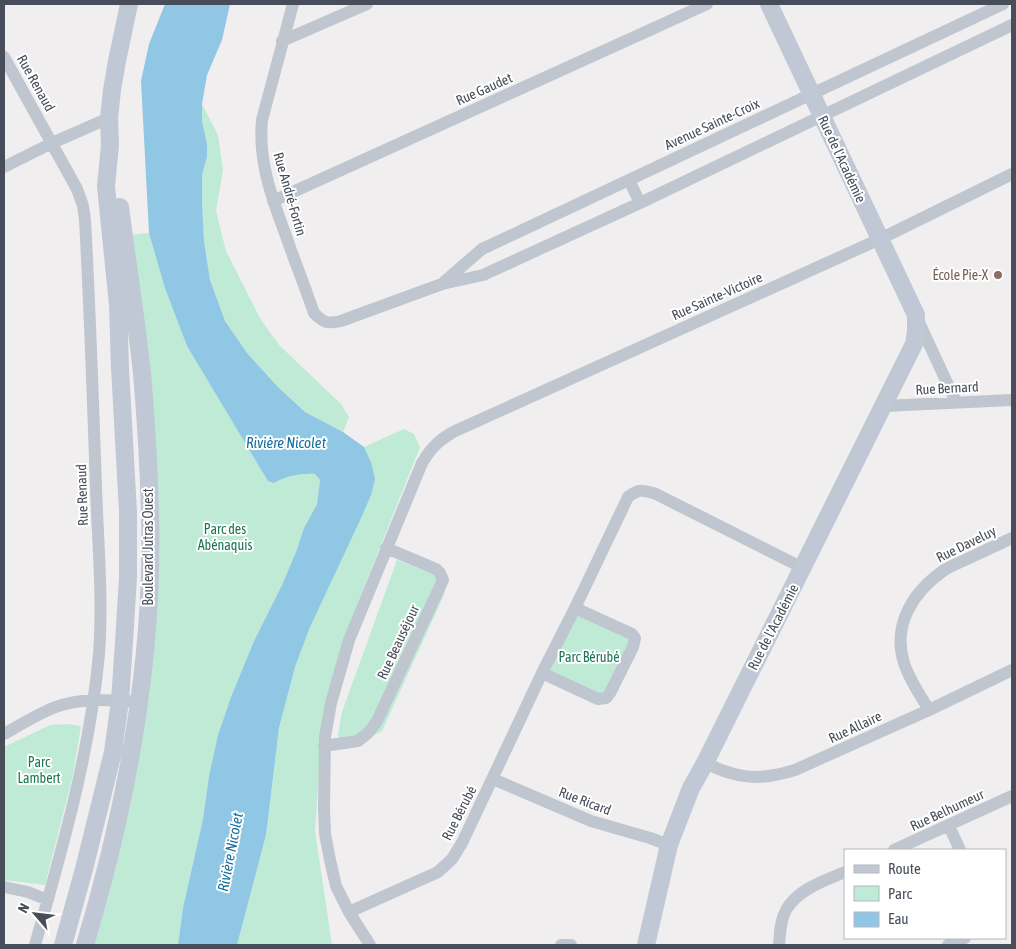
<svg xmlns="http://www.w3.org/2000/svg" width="1016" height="949" viewBox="0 0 1016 949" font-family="'Asap Condensed',sans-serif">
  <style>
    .green { fill: #bfebd6 }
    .water { fill: #8fc7e5 }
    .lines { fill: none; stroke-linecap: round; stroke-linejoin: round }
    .street { stroke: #bfc6cf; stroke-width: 12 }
    .secondary { stroke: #c1c8d5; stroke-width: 18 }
    .education-dot { fill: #8d6e63; stroke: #fff; stroke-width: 2 }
    .labels { text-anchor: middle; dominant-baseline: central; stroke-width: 4; stroke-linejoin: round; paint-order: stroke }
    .street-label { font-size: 14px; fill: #474e5a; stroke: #fff }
    .education-label { font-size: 14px; fill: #785e54; stroke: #fff; text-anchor: end }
    .park-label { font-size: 14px; fill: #1d7656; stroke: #fff }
    .water-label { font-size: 15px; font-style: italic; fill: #166e9e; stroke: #fff }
  </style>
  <rect width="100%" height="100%" fill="#f0eeee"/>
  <path class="green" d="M202,104L218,135L223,170L216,211L226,251L261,320L280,346L341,404L349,417L343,432L305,412L278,387L247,353L225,321L210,280L204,241L202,203V175L207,157V144L202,121Z
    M149,233L187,346L274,483C286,476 302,473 315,474L320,480L317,504L304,528L296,552L282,585L254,641L231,697L218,735L209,777L203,819L183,908L178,945H94L110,890L145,708L156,598L128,235Z
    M404,429L414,434L420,447L343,640L321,742L315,831L332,945H237L266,835L279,728L295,667L371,462L364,447Z
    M397,560L441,577L446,584L444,595L382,731L370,737L339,744L338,734L342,712Z
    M575,608L632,634L606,698L542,673Z
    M67,724L81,726L73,775L45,885L4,880V747L50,725Z"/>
  <path class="water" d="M165,4H230L222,40L207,75L202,104V121L207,144V157L202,175V203L204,241L210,280L225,321L247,353L278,387L305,412L343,432L364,447L371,462L375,479L371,495L362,516L310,627L295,667L279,728L266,835L237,945H178L183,908L203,819L209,776L218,735L231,697L254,641L282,585L296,552L304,528L317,504L320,480L315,474C302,473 286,476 274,483L268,481L187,346L165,288L149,233L141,81L149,44Z"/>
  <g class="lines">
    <path class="street" d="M293,4L262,120C258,162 272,198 286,236C295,262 305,287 314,313C324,323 327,324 341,321L442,284L483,275L640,203L1012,25
      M282,41L367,4
      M4,57L77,189L83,206L85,220C90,310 93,399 96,488C98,544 103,599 99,654C90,753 62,850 35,945
      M4,167L52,143L109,118
      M629,180L640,203
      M273,201L707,4
      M444,282L482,249L1003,4
      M917,318L956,402
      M884,406L1012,400
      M542,673L598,699L606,698L610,693L633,647L635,638L632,634L575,608
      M929,710C920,695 909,679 904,663C892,625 913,592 943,571C950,566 959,563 967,559C982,552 997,545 1012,538
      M4,734C20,725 36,715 53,708C80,697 111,700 139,702
      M324,746L358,741L369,732L377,721L443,580L440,573L436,569L386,548
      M705,763C738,779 760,781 795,770L929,710L1012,670
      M493,779L591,821L650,838L669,845
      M949,826L960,850
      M894,850L1012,796
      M4,887L28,892L48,900
      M349,912L438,872L452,859L462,843L542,673L575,608L628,497C639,488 643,490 656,494L803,568
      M370,945L349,912L336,886L330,860L325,834L324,809L325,737L331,703L349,640L422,463C431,448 438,441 453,432L880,239L1012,174
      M561,945H571
      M779,945C780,934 780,921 786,910C798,889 824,881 845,872
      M948,945L965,938"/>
    <path class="secondary" d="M63,945L84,869L113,752L120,701L124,642L128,577V512L120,368L118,305L106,186L110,145L109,118L112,90L117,61L129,4
      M85,945C126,808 154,659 150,516C149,468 146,420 142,373C136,317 127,262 120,207
      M646,945L669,845L691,788L705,763L902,368L914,344L916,331V315L769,4"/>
  </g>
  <circle class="education-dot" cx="998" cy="275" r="5"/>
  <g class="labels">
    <g class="street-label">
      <text transform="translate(36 83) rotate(61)">Rue Renaud</text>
      <text transform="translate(484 89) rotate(-24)">Rue Gaudet</text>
      <text transform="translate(712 124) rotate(-25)">Avenue Sainte-Croix</text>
      <text transform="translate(842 159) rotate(65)">Rue de l'Académie</text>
      <text transform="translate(290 194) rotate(74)">Rue André-Fortin</text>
      <text transform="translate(717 296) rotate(-24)">Rue Sainte-Victoire</text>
      <text transform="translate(947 388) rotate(-3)">Rue Bernard</text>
      <text transform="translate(82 495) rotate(-92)">Rue Renaud</text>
      <text transform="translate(966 544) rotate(-26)">Rue Daveluy</text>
      <text transform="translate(148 547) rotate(-90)">Boulevard Jutras Ouest</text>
      <text transform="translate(773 627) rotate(-63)">Rue de l'Académie</text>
      <text transform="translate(398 642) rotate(-65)">Rue Beauséjour</text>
      <text transform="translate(855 727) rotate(-25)">Rue Allaire</text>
      <text transform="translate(585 801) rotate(21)">Rue Ricard</text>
      <text transform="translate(947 810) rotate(-25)">Rue Belhumeur</text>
      <text transform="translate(459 813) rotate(-63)">Rue Bérubé</text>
    </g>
    <g class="education-label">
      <text x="988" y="275">École Pie-X</text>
    </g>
    <g class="park-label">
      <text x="225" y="529">Parc des<tspan x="225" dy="16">Abénaquis</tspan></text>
      <text x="589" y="657">Parc Bérubé</text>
      <text x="39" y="762">Parc<tspan x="39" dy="16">Lambert</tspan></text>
    </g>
    <g class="water-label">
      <text x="286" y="442">Rivière Nicolet</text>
      <text transform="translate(230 852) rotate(-79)">Rivière Nicolet</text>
    </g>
  </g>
  <rect width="1016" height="949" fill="none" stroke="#474e5a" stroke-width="10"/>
  <rect x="844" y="849" width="162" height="90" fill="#ffffff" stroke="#b5b8bd"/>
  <rect x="854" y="865" width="25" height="8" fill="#c1c8d5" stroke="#b5b8bd"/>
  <text x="888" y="874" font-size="15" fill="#474e5a">Route</text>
  <rect x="854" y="886" width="25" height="15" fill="#bfebd6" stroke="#b5b8bd"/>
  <text x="888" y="899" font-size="15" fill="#474e5a">Parc</text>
  <rect x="854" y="912" width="25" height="15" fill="#8fc7e5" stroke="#b5b8bd"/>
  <text x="888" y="924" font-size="15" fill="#474e5a">Eau</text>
  <g transform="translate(35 914) rotate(298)" stroke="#ffffff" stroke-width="4" paint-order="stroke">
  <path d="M0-4L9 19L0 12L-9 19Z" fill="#474e5a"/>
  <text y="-8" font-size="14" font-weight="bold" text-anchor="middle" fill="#474e5a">N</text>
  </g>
</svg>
